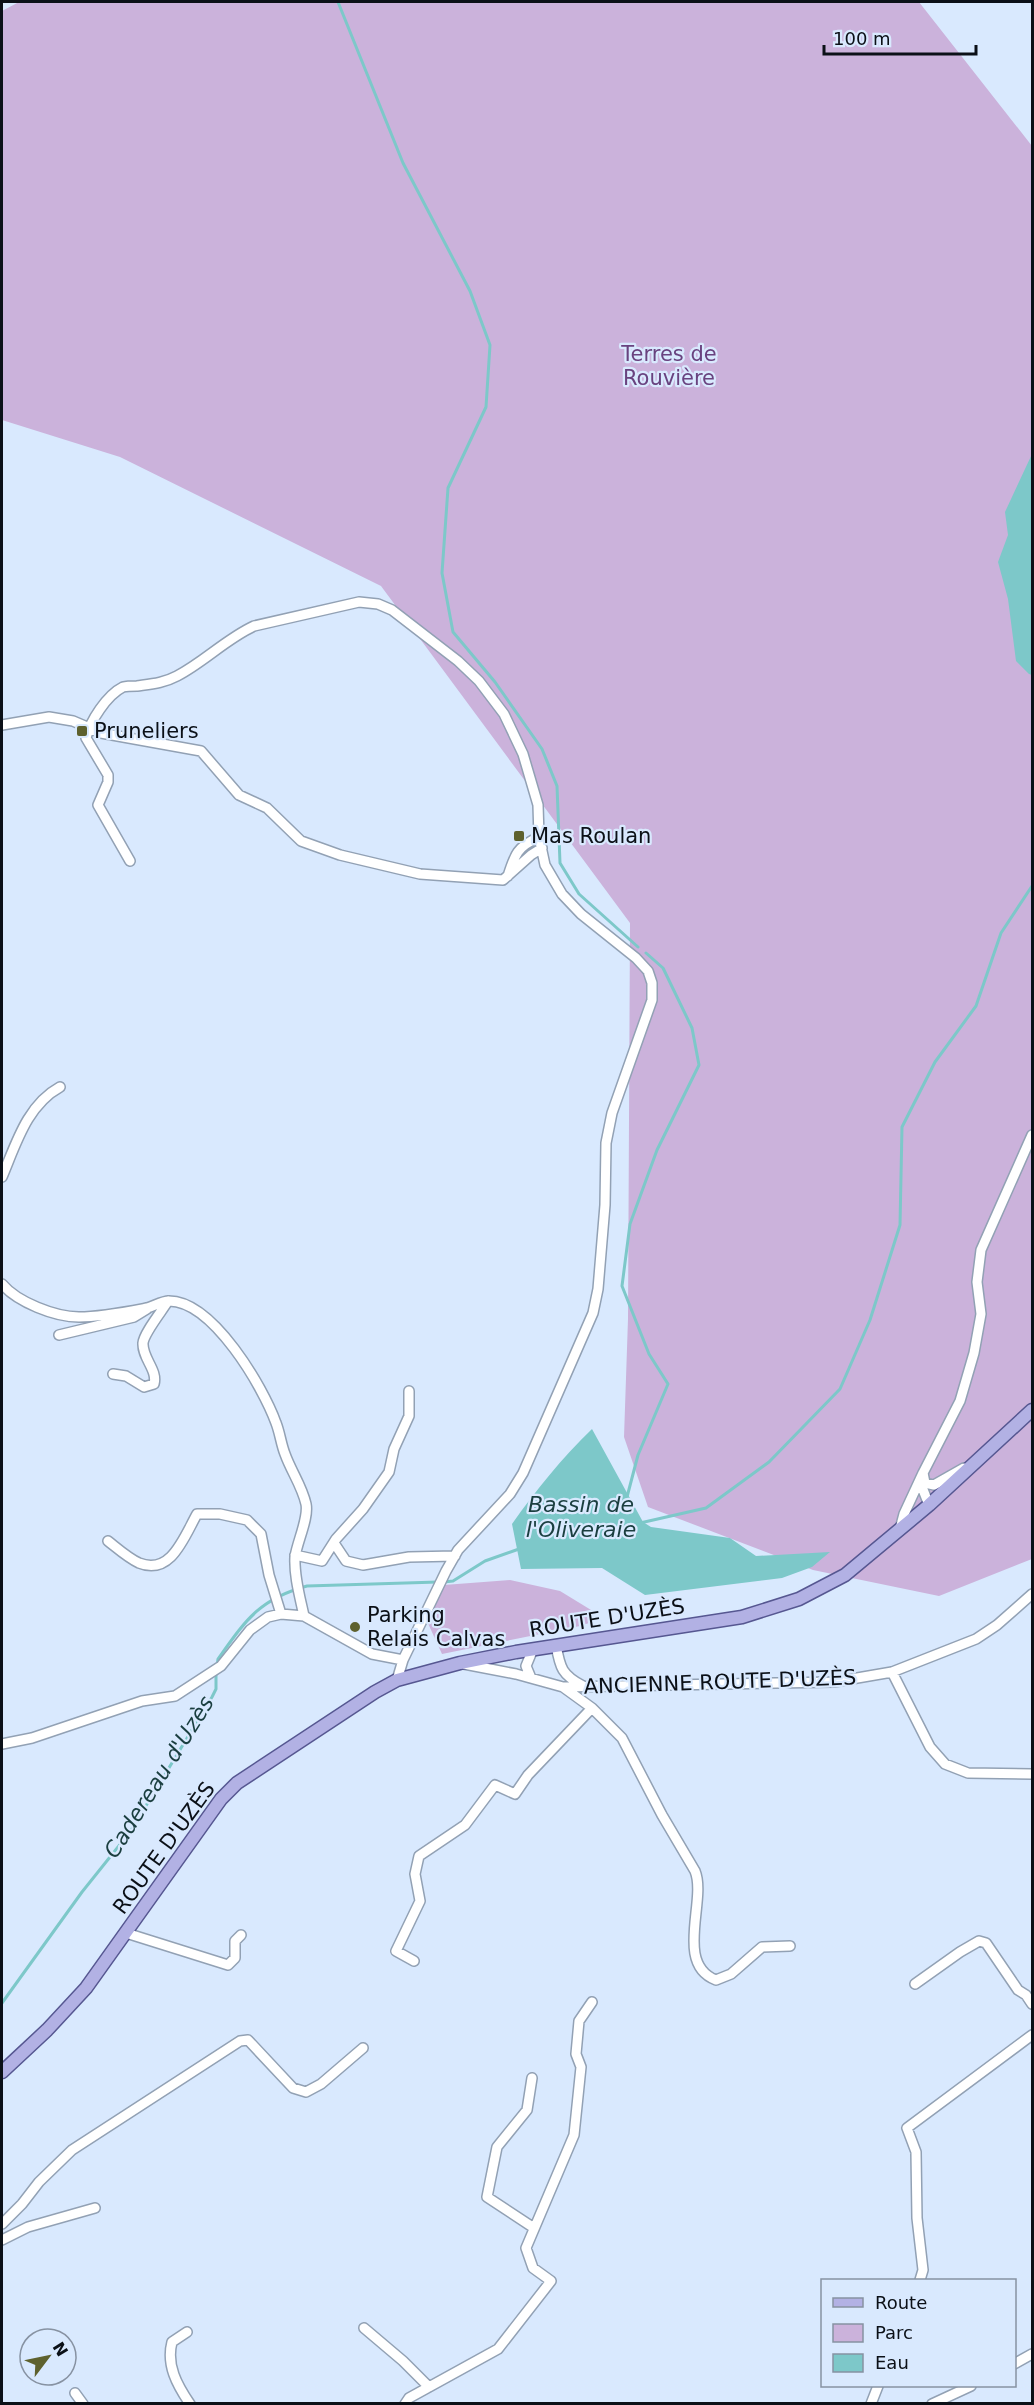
<svg xmlns="http://www.w3.org/2000/svg" width="1034" height="2405" viewBox="0 0 1034 2405" font-family="'DejaVu Sans',sans-serif">
  <style>
    .green { fill: #cbb2db }
    .water { fill: #7dc8c9 }
    .lines { fill: none; stroke-linecap: round; stroke-linejoin: round }
    .stream { stroke: #7dc8c9; stroke-width: 3 }
    .minor-casing { stroke: #92a1b4; stroke-width: 12 }
    .major-casing { stroke: #565791; stroke-width: 15 }
    .minor { stroke: #fff; stroke-width: 9 }
    .major { stroke: #b2b1e4; stroke-width: 12 }
    .poi-dot { fill: #5e612e; stroke: #d9e9fe; stroke-width: 2 }
    .labels { text-anchor: middle; dominant-baseline: central; stroke-width: 4.5; stroke-linejoin: round; paint-order: stroke }
    .park-label { font-size: 21px; fill: #69427f; stroke: #d9e9fe }
    .poi-label { font-size: 21px; fill: #0b1017; stroke: #d9e9fe; text-anchor: start }
    .street-label { font-size: 21px; fill: #0b1017; stroke: #d9e9fe }
    .water-label { font-size: 22px; font-style: italic; fill: #1a3e3f; stroke: #d9e9fe }
  </style>
  <rect width="100%" height="100%" fill="#d9e9fe"/>
  <path class="green" d="M19,2H919L1032,146V1559L939,1596L813,1570L648,1507L624,1437L628,1319L630,923L381,586L120,457L2,420V11Z
    M510,1580L560,1591L596,1613L592,1622L580,1626L442,1654L426,1619L444,1585Z"/>
  <path class="water" d="M1032,454V675L1029,674L1016,661L1008,599L998,562L1008,535L1005,512Z
    M592,1429L643,1522L651,1527L730,1538L756,1556L830,1552L812,1567L782,1578L645,1595L602,1568L521,1569L512,1524C536,1490 562,1458 592,1429Z"/>
  <g class="lines">
    <path class="stream" d="M338,2L403,163L470,291L490,345L486,407L448,488L442,573L453,632L495,682L542,749L557,786L560,863L579,894L638,947
      M627,1497L638,1455L668,1384L649,1354L622,1286L630,1224L657,1150L699,1065L692,1028L663,968L646,953
      M640,1523L706,1508L769,1462L840,1389L870,1320L900,1225L902,1127L935,1062L976,1006L1001,933L1032,886
      M444,1582L453,1581L485,1561L519,1549
      M217,1666L218,1659C245,1621 259,1599 307,1586L438,1582
      M2,2003L82,1892L130,1832L212,1697L216,1689V1673"/>
    <defs>
      <path id="minor" d="M2,725L49,717L73,721L101,733L201,751L239,795L267,808L301,841L340,855L420,874L503,880L531,855L542,848
        M130,861L98,805L108,782V775L86,738C90,721 107,695 123,687C127,686 133,686 137,686C151,684 164,683 177,676C204,662 226,639 254,626L359,602L378,604L392,610L458,661L479,681L504,714L523,754L538,805L539,837L545,865L562,894L581,914L636,958L648,971L652,983V1000L612,1113L606,1143L605,1205L598,1289L593,1313L523,1473L510,1494L458,1550L446,1571L403,1660L397,1680
        M508,876C515,854 517,847 539,837
        M2,1177C16,1144 27,1105 60,1087
        M2,1284C17,1302 55,1317 79,1317C101,1317 126,1312 147,1308C154,1306 162,1301 169,1301C213,1301 263,1387 276,1423C280,1433 281,1444 285,1454C291,1471 302,1486 306,1504C309,1518 297,1542 295,1557C294,1577 300,1597 304,1616
        M59,1335L134,1317L147,1309
        M113,1374L126,1376L144,1387L154,1384C158,1370 142,1358 143,1343C144,1333 162,1311 168,1301
        M923,1473L925,1483L934,1485L964,1468
        M923,1478L922,1487L929,1505
        M900,1529L904,1514L923,1473L960,1401L974,1353L981,1314L977,1282L981,1250L1032,1135
        M108,1541C117,1548 128,1558 139,1563C171,1576 184,1537 197,1514H220L247,1520L261,1534L269,1575L281,1614
        M334,1543L346,1561L363,1565L409,1557L455,1556
        M295,1555L322,1561L336,1539L363,1509L389,1472L394,1449L409,1416V1391
        M556,1645C560,1668 562,1675 583,1686
        M464,1664L516,1674L563,1687L834,1682L892,1672L976,1639L997,1625L1032,1594
        M892,1672L930,1747L945,1764L968,1773L1032,1774
        M531,1678L526,1666L533,1649
        M563,1687L592,1708L622,1738L662,1815L695,1871C707,1900 674,1964 716,1980L731,1974L762,1947L790,1946
        M2,1744L32,1738L142,1701L175,1696L221,1666L250,1630L268,1617L281,1614L304,1616L372,1654L403,1660
        M126,1933L228,1965L235,1958V1941L241,1935
        M414,1961L396,1951L420,1901L415,1874L419,1856L465,1825L495,1785L515,1794L528,1775L592,1708
        M915,1984L960,1952L979,1941L986,1943L1018,1990L1026,1995L1032,2004
        M532,2078L527,2110L497,2147L487,2197L534,2228
        M2,2224L22,2204L39,2182L72,2150L240,2041L248,2040L293,2088L306,2092L321,2084L363,2048
        M2,2240L28,2227L95,2208
        M920,2280L923,2270L917,2218L916,2152L907,2128L1032,2035
        M364,2328L403,2361L429,2387
        M187,2332L172,2342C166,2365 177,2385 190,2404
        M1014,2364L1032,2354
        M75,2393L83,2404
        M405,2404L409,2398L498,2349L551,2281L533,2268L526,2248L574,2135L581,2067L576,2054L579,2021L592,2002
        M871,2404L878,2386
        M932,2404L971,2386"/>
      <path id="major" d="M2,2072L47,2030L86,1988L221,1799L237,1783L375,1692L397,1680L460,1663L516,1652L742,1617L799,1599L845,1575L929,1505L1032,1410"/>
    </defs>
    <use href="#minor" class="minor-casing"/>
    <use href="#major" class="major-casing"/>
    <use href="#minor" class="minor"/>
    <use href="#major" class="major"/>
  </g>
  <g class="poi-dot">
    <rect x="76" y="725" width="12" height="12" rx="3"/>
    <rect x="513" y="830" width="12" height="12" rx="3"/>
    <circle cx="355" cy="1627" r="6"/>
  </g>
  <g class="labels">
    <g class="park-label">
      <text x="669" y="354">Terres de<tspan x="669" dy="24">Rouvière</tspan></text>
    </g>
    <g class="poi-label">
      <text x="94" y="731">Pruneliers</text>
      <text x="531" y="836">Mas Roulan</text>
      <text x="367" y="1615">Parking<tspan x="367" dy="24">Relais Calvas</tspan></text>
    </g>
    <g class="street-label">
      <text transform="translate(607 1618) rotate(-9)">ROUTE D'UZÈS</text>
      <text transform="translate(720 1682) rotate(-2)">ANCIENNE ROUTE D'UZÈS</text>
      <text transform="translate(164 1848) rotate(-54)">ROUTE D'UZÈS</text>
    </g>
    <g class="water-label">
      <text x="581" y="1504">Bassin de<tspan x="581" dy="25">l'Oliveraie</tspan></text>
      <text transform="translate(159 1777) rotate(-58)">Cadereau d'Uzès</text>
    </g>
  </g>
  <rect width="1034" height="2405" fill="none" stroke="#0b1017" stroke-width="6"/>
  <rect x="821" y="2279" width="195" height="108" fill="#d9e9fe" stroke="#8792a2" stroke-width="1.5"/>
  <rect x="833" y="2298" width="30" height="9" fill="#b2b1e4" stroke="#8792a2" stroke-width="1.5"/>
  <text x="875" y="2309" font-size="18" fill="#0b1017">Route</text>
  <rect x="833" y="2324" width="30" height="18" fill="#cbb2db" stroke="#8792a2" stroke-width="1.5"/>
  <text x="875" y="2339" font-size="18" fill="#0b1017">Parc</text>
  <rect x="833" y="2354" width="30" height="18" fill="#7dc8c9" stroke="#8792a2" stroke-width="1.5"/>
  <text x="875" y="2369" font-size="18" fill="#0b1017">Eau</text>
  <g transform="translate(48 2357) rotate(58)"><circle r="28" fill="#d9e9fe" stroke="#8792a2" stroke-width="1.5"/>
  <path d="M0-4.5L10 22L0 15L-10 22Z" fill="#5e612e"/>
  <text y="-9" font-size="16" font-weight="bold" text-anchor="middle" fill="#0b1017">N</text>
  </g>
  <path d="M824 45v9h152v-9" fill="none" stroke="#0b1017" stroke-width="3"/>
  <text x="833" y="45" font-size="18" fill="#0b1017" stroke="#d9e9fe" stroke-width="4.5" paint-order="stroke">100 m</text>
</svg>
